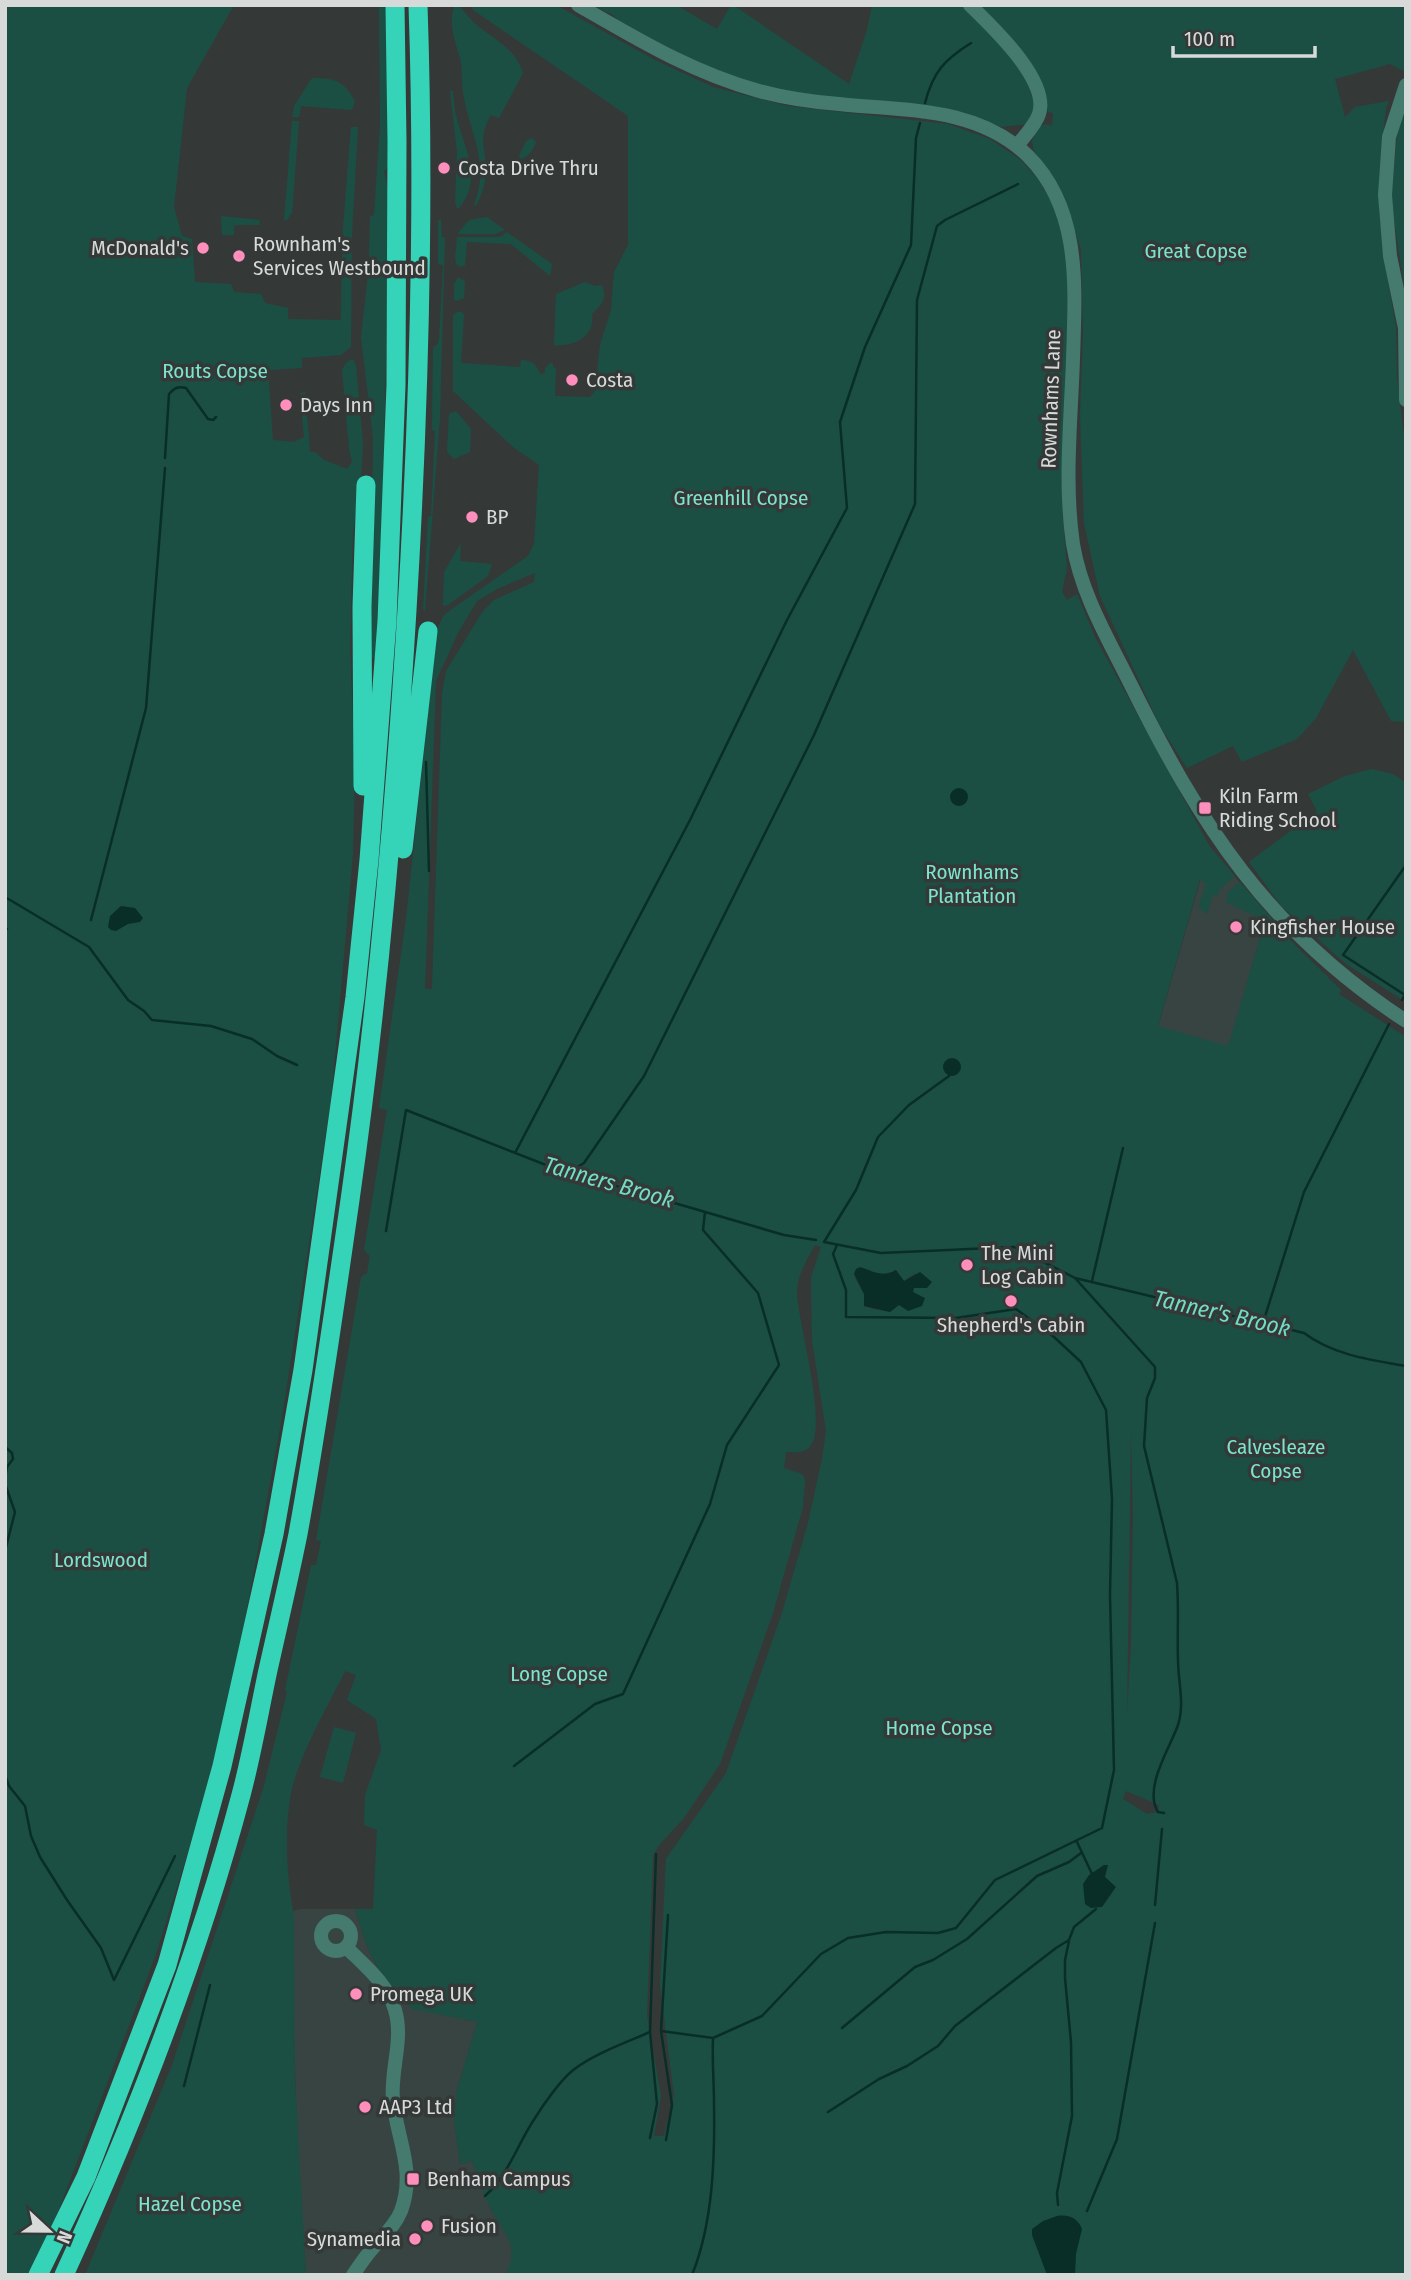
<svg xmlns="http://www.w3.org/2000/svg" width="1411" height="2280" viewBox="0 0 1411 2280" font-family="'Fira Sans Condensed',sans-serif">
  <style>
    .built { fill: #384441 }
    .green { fill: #1b4f44; fill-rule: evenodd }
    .water { fill: #082e27 }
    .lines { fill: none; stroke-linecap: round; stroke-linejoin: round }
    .stream { stroke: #082e27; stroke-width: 2.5 }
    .minor { stroke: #457a6e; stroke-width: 14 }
    .highway { stroke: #35d4b9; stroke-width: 19 }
    .poi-dot { fill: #fe8ebb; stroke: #343938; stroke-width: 2.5 }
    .labels { text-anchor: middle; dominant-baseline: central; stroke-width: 7; stroke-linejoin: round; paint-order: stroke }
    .poi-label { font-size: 21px; fill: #d7dad9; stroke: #343938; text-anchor: start }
    .park-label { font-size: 21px; fill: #7ce4cd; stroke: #343938 }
    .street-label { font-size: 21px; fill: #d7dad9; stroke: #343938 }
    .water-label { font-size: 23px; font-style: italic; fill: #73dcc5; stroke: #343938 }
  </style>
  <rect width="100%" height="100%" fill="#343938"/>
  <path class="built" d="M1210,847L1267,915L1228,1047L1158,1027Z
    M301,1909H355L366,1944L378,1969L412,2008L477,2022L457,2090L454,2120L460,2164L472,2161L491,2210L509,2238L512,2250V2261L505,2275H306L297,2134L294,2033L293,1911Z"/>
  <path class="green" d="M5,5H234L187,88L174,207L182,236L192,239L195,282L231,284L234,292L261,294L265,303L288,308V319L341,320L342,240L351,127H358L352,234L351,347L341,355L302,358V368L268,370L273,440L294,442L304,437L300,393L305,392L310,452H315L324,460L347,469L352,462L349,449L342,369L348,361L353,359L356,366L363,444L361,480L353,533L350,649L355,763L353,854L331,1101L282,1417L232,1691L196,1827L155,1957L106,2086L56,2217L27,2275H5Z
    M379,5H387L388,168L384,171L389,194C386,349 385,503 375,658H371L373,438L361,337L369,266L370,216L374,215L380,125Z
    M455,5H459C465,12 470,20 478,26C496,41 516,49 523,73L499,118L491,115C475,142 489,152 485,180C484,189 480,197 476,206L474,204C491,163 469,132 463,92C461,81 463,69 460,58C456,44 447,20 455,5Z
    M471,5H556L653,59L713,87L788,106L948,124L990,139L1021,160L1037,178L1053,203L1064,240L1068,286L1062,508L1067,568L1062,592L1067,600L1077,594L1095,637L1210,847L1235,876L1219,890L1218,896L1213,895L1207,914L1198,907L1206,885L1200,879L1158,1026L1228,1046L1265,921L1226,902L1228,892L1240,882L1291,941L1341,990L1339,994L1406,1037V2275H505C521,2245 504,2235 491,2209C483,2194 478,2177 472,2161L460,2164L454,2120L457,2090L477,2022L412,2009L378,1969L366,1944L355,1909H373L377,1830L364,1825L365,1795L381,1750L376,1719L347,1700L356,1675L345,1671C328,1706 295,1762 290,1799C284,1837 287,1878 294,1916L295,2081L306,2275H85L172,2065L264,1786L287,1692L285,1690L311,1565H316L321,1541L316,1540L361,1277L367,1273L370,1256L364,1250L387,1110L379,1108L406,919L437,629L444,615L449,611L528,556L534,544L539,465L513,447L453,391V315L459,311L464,314L461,363L520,367L521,360C531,360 537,364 540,374L545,373V368L550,363H553V367L556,368L555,396L590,397L595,391L600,345L611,310L614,272L628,245V116L473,10ZM535,573L534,582L494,600L483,611L446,671L442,694L432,989H425L436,681L458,633L477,601L497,589ZM815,1245L821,1247L811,1278L812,1340L826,1431L822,1459L808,1523L782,1613L726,1773L666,1859L660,1985L674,2095L664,2136H654L661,2096L647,2016L653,1855L659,1845L684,1818L720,1764L773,1613L803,1507L805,1479L802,1474L784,1468L786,1452C796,1452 805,1454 811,1445C827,1423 799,1325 797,1295C796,1276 807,1260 815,1245ZM863,1268C874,1275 885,1276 896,1270L904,1281L915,1273L920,1286L914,1288L913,1292L916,1294L905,1308L899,1305L890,1312C882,1310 871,1310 864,1306V1294L855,1278ZM1131,1432L1133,1516L1131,1646L1127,1715ZM1126,1791L1159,1805L1158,1812L1147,1814L1123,1799Z
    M592,5H676L717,29L731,5H733L849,84L867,30L872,5H1406V72L1390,64L1335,79L1345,117L1355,107L1389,101L1386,108L1380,164L1379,211L1387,276L1396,327L1397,380L1406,450V722L1391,721L1353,650L1316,718L1297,739L1242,762L1233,746L1187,768L1160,726L1100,596L1084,523L1080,415L1083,333L1081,249L1068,210L1034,151L1032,141L1039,126L1046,124L1052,126L1053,113L1048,112L1041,88L1013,57L1028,83L1035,107L1028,124L1001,127L780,91L705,68L625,29L613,15Z
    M312,78C335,78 344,81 355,101L352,110L301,106L299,117H292L294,106Z
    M450,91H453C454,100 454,110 457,119C465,150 483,179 459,208H457L455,201L457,153Z
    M1399,115L1406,117V298L1391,199Z
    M292,121H299L292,213L287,220L284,221Z
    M532,138L536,142C534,148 528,158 521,159L519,156L526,141Z
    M221,216L260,220L259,225H237L234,226V235H222Z
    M487,217L505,230L495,234H457L469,220Z
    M438,220H441L442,237H445L440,418L425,611L423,610L428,517L431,516L435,431L432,430L433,347L437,345L439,339L443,265L438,264Z
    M507,232L552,264L550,276L511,244L467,242L465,265L461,267L457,265L455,259L457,237H500Z
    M458,277L465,281L464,298L457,301L454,300V284Z
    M585,282L595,286L602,285C608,299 601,305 592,314C595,337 574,347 554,345L556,294Z
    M456,411L471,429L470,452L454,459L447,452L449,414Z
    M461,543L460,561L492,564L488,576L448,605L443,606L444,572Z
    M1371,769L1393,774L1406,783V1002L1346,964L1282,907L1249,862L1317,811L1308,794L1345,776Z
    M334,1727L356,1733L343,1783L320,1777Z"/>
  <path class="water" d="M950 797a9 9 0 1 1 18 0a9 9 0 1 1-18 0Z
    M121,906L135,908L143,918L140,922L128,924L116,931L111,930L108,927L110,916Z
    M943 1067a9 9 0 1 1 18 0a9 9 0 1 1-18 0Z
    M860,1267C873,1271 882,1278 896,1270L904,1281L920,1272L932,1282L927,1288H914L913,1292L925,1298L922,1306L908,1311L899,1305L890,1312L864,1306V1294L854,1274L856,1269Z
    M1104,1865H1108L1105,1877L1116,1887L1102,1907L1091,1908L1085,1904L1083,1884L1089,1875Z
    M1057,2216C1068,2214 1078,2218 1082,2229L1076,2254L1075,2275H1047L1032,2235V2229L1043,2221Z"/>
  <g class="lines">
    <path class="stream" d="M925,103C933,72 944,60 971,43
      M165,458L169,394C174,388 178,386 186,388L208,419L213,420L216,417
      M426,762L429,871
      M5,897L89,947L128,1000L144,1011L152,1020L211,1026L252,1039L277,1056L297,1065
      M91,920L146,708L165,468
      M5,928L7,929
      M1402,1000L1405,995L1343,955L1406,865
      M949,1076L909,1105L878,1137L856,1190L824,1242L881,1253L1014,1247L1075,1278L1304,1333C1333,1355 1371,1360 1406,1366
      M515,1153L690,820L787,620L847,508L840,422L865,347L911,245L916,138L920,123
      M570,1172L584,1163L644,1076L814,735L915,504L917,300L937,226L945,220L1018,184
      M386,1231L406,1110L551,1167L784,1235L816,1240
      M1075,1278L1155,1367V1378L1147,1398L1144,1446L1177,1583C1179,1609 1177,1634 1178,1660C1178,1682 1185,1703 1178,1725C1170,1748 1143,1788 1158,1812L1164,1813
      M1092,1281L1123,1148
      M1263,1323L1304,1192L1389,1024
      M5,1447L12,1453L13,1459L7,1467L5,1478
      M5,1484L15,1512L5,1551
      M514,1766L595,1704L623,1694L710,1504L727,1445L779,1365L758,1293L703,1230L705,1212
      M5,1775L9,1786L25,1806L31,1836L40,1857L67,1900L101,1948L114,1980L175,1856
      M1077,1842L1092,1874
      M1155,1905L1162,1829
      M842,2028L915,1967L933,1960L967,1939L1037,1876L1069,1862L1081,1853
      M661,2031L713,2038L762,2016L821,1954L848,1938L886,1932L938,1933L956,1928L995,1880L1102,1828L1114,1770L1110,1595L1112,1499L1106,1410L1081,1362L1054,1337L1016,1309L956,1318L846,1317V1290L833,1254L837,1245
      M184,2086L210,1985
      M828,2112L879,2079L907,2066L938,2046L955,2026L1056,1948L1069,1940L1074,1927L1096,1909
      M650,2138L657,2104L650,2032L656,1854
      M666,2140L672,2105L661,2031L668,1915
      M485,2196C508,2176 518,2143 535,2118C543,2105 560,2081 572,2071C591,2055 627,2042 650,2032
      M1058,2205L1057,2193L1072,2116L1071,2042L1065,1978V1960L1069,1941
      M1087,2211L1117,2139L1155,1923
      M692,2275C713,2223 715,2159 714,2104C714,2082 712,2060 713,2039"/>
    <path class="minor" d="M578,5C637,39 693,73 759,91C785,98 812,102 839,104C904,111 977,106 1028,156C1082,210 1075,288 1073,359C1071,419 1064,484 1073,544C1081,593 1107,637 1129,681C1200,825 1268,931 1406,1021
      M970,5C992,27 1050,80 1039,114C1035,126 1024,136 1017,146
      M1406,85L1389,137L1385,195L1390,256L1405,328L1406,400
      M321 1936a15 15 0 1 1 30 0a15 15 0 1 1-30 0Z
      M346,1947C364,1965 388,1984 395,2010C404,2040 390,2070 393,2100C397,2140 416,2170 401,2211C395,2226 383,2236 372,2249C365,2257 359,2266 353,2275"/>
    <path class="highway" d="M363,786L362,607L366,485
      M403,849L428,631
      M38,2275L86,2177L167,1965L222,1766L274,1534L303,1370L355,997L369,860L387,621L396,385L397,141L395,5
      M64,2275C135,2120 197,1960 241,1795C252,1754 259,1712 268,1670C278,1625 289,1579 298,1534C318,1423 334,1312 350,1200C378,1004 395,808 407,610C419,409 425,207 418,5"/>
  </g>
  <g class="poi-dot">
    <circle cx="444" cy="168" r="7"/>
    <circle cx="203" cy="248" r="7"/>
    <circle cx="239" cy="256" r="7"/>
    <circle cx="572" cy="380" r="7"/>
    <circle cx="286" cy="405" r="7"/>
    <circle cx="472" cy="517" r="7"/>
    <rect x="1198" y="801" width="14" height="14" rx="3.5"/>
    <circle cx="1236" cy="927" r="7"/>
    <circle cx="967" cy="1265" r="7"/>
    <circle cx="1011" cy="1301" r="7"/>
    <circle cx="356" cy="1994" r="7"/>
    <circle cx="365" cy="2107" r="7"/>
    <rect x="406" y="2172" width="14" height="14" rx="3.5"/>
    <circle cx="427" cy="2226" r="7"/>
    <circle cx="415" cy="2239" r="7"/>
  </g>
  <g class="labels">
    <g class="poi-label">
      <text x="458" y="168">Costa Drive Thru</text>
      <text x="253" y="244">Rownham's<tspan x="253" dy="24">Services Westbound</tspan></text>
      <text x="189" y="248" text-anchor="end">McDonald's</text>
      <text x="586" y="380">Costa</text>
      <text x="300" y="405">Days Inn</text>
      <text x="486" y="517">BP</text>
      <text x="1219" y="796">Kiln Farm<tspan x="1219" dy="24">Riding School</tspan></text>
      <text x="1250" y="927">Kingfisher House</text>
      <text x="981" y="1253">The Mini<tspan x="981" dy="24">Log Cabin</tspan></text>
      <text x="1011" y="1325" text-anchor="middle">Shepherd's Cabin</text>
      <text x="370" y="1994">Promega UK</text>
      <text x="379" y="2107">AAP3 Ltd</text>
      <text x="427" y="2179">Benham Campus</text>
      <text x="441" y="2226">Fusion</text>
      <text x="401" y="2239" text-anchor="end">Synamedia</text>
    </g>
    <g class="park-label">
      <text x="1196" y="251">Great Copse</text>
      <text x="215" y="371">Routs Copse</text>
      <text x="741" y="498">Greenhill Copse</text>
      <text x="972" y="872">Rownhams<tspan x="972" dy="24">Plantation</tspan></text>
      <text x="1276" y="1447">Calvesleaze<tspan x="1276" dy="24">Copse</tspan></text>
      <text x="101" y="1560">Lordswood</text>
      <text x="559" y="1674">Long Copse</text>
      <text x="939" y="1728">Home Copse</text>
      <text x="190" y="2204">Hazel Copse</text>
    </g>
    <g class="street-label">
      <text transform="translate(1051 399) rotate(-88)">Rownhams Lane</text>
    </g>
    <g class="water-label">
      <text transform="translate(609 1182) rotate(16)">Tanners Brook</text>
      <text transform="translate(1222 1313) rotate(13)">Tanner's Brook</text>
    </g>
  </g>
  <rect width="1411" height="2280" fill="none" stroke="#d7dad9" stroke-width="14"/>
  <g transform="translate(49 2231) rotate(112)" stroke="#343938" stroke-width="5" paint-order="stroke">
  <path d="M0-5L12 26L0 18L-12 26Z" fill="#d7dad9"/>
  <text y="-10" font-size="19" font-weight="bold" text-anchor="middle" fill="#d7dad9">N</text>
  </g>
  <path d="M1173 46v10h142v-10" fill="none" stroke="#d7dad9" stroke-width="3.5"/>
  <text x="1184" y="46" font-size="21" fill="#d7dad9" stroke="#343938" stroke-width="5" paint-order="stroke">100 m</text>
</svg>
